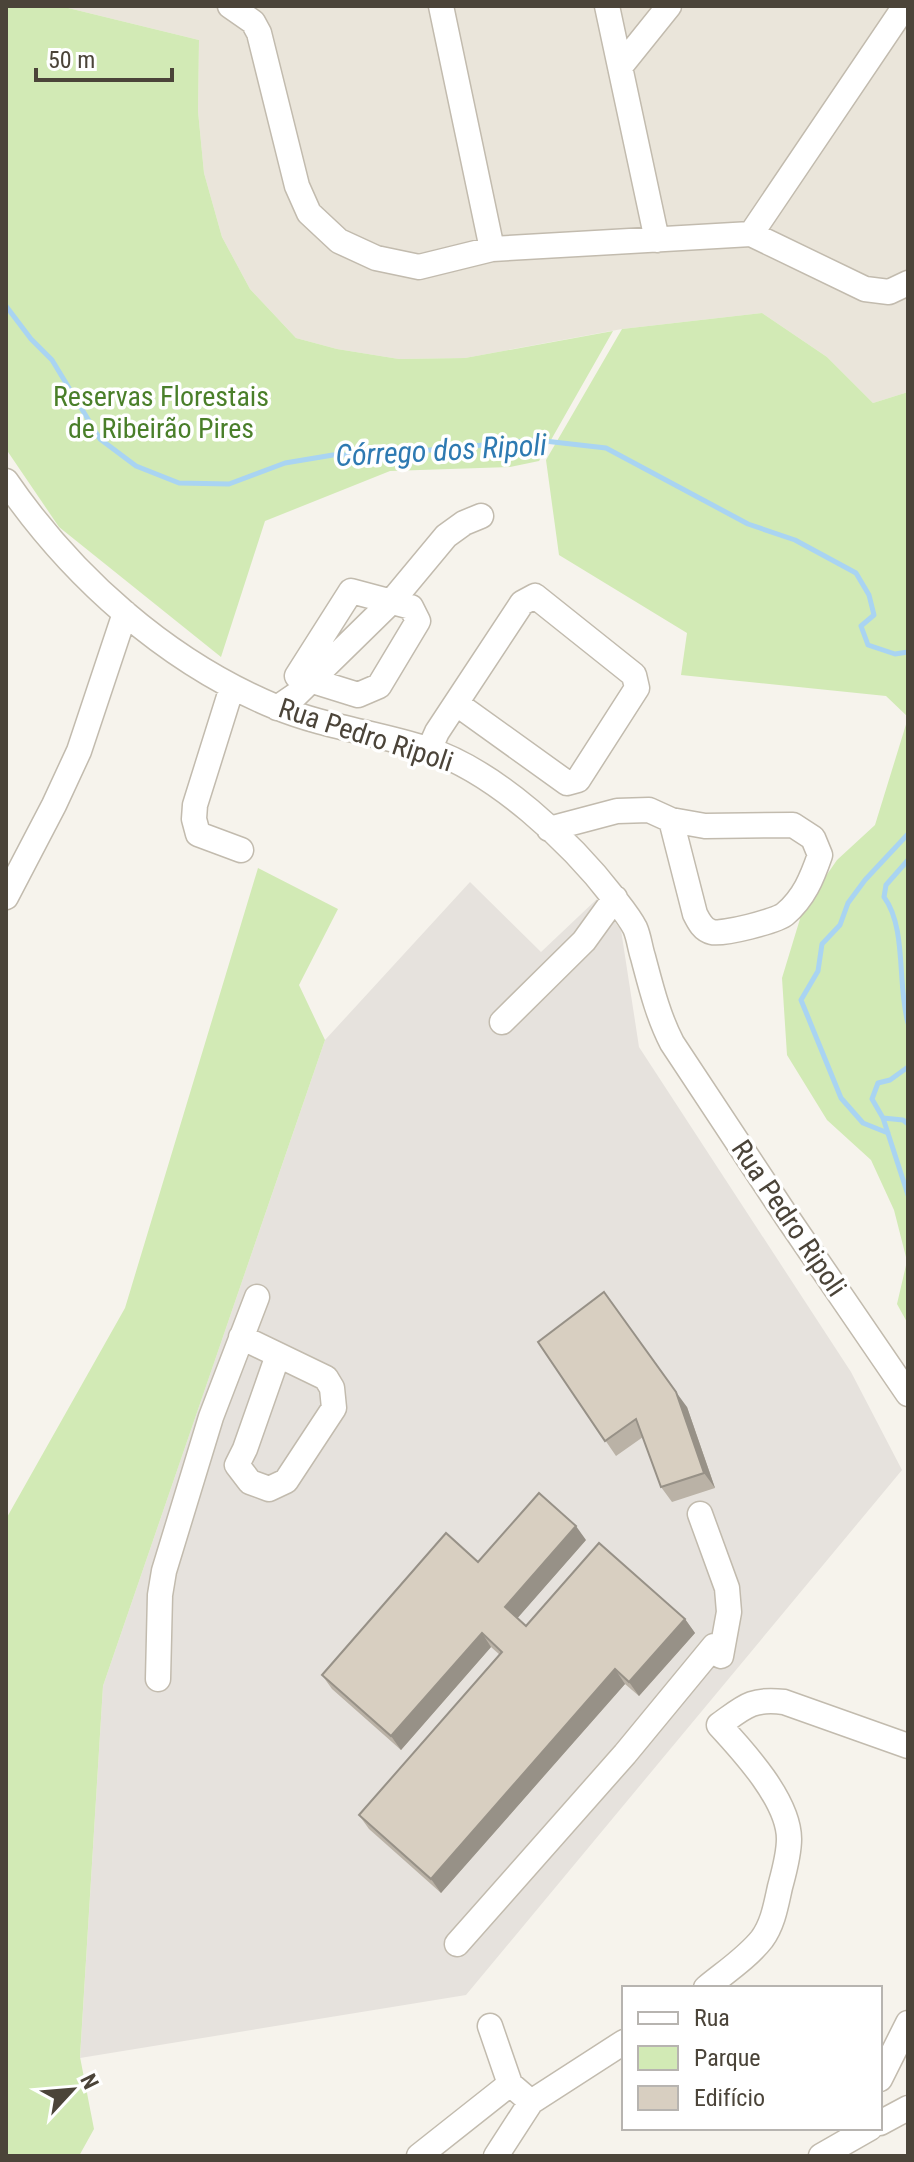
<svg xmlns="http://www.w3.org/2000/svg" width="914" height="2162" viewBox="0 0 914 2162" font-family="'Roboto Condensed',sans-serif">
	<rect width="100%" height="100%" fill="#f6f3ec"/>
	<!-- residential -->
	<path fill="#eae5da" d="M60,6H908V392L873,403L827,357L762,313L622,329L465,358L399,359L337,349L296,338L250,289L222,237L204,173L198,111L199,40Z"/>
	<!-- industrial -->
	<path fill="#e6e2dd" d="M470,882L541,952L597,899L621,930L639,1047L851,1372L902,1470L466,1995L80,2058L103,1686L325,1040Z"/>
	<!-- green -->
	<path fill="#d2eab5" d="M6,6H60L199,40L198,111L204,173L222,237L250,289L296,338L337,349L399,359L465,358L613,331L539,461L510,467L390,471L265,521L221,657L59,527L6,449Z
		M762,313L827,357L873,403L908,392V717L886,696L681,675L687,633L559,555L546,460L622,329Z
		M908,718V1324L897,1304L907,1261L894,1210L871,1160L827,1120L787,1055L782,978L803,909L837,860L875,825Z
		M258,868L338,909L299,985L325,1040L103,1686L80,2057L94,2129L79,2156H6V1519L125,1308Z"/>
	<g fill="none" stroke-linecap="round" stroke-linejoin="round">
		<!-- stream -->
		<path stroke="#a9d4f2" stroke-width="5" d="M6,306L31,339L52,360L100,439L136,466L179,483L229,484L285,463L333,455H377L536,440L606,448L748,524L795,540L856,573L869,595L874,615L861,626L868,645L895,654L908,652
			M908,860L886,885L884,897C907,928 897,985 908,1023
			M908,1067L890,1080L878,1083L872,1099L883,1118L908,1195
			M883,1118L903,1120L908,1124
			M888,1133L863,1123L841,1098L801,1000L818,971L822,944L840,925L848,903L865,880L908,834"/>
		<!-- minor casing -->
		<g stroke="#c2bbae" stroke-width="27">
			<path id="minor" d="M230,6L253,22L259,33L297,186L309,213L339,241L376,258L419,267L492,249L751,234L865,289L889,292L908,283
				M441,6L492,249
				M607,6L657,240
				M620,67L669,6
				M751,234L905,6
				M6,481C72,577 167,662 276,707C325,727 377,733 427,749C495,771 571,842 614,898C621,907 630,918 635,928C639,937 640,948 643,957C651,987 658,1016 672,1043L787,1217L908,1394
				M351,591L411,607L418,621L379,686L358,695L297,676Z
				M232,687L195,805L194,819L198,834L241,850
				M277,708L296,695L392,601L446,536L464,523L481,516
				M429,750L437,732L522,603L535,596L634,675L637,688L578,780L567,783L457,704
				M549,829L617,811L649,810L671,820L705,826L793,825L813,838L820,855C812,878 804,898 785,914C777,921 722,935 712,932C703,930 699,922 695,914L671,820
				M6,897L54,805L79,751L125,613
				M502,1022L584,941L615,898
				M241,1337L326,1378L332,1388L334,1408L286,1481L269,1489L250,1482L237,1465L245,1449L278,1355
				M700,1514L727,1588L729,1612L721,1656
				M158,1679L160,1595L164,1571L211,1417L257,1297
				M457,1944L625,1754L714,1646
				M706,1988C724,1973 747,1958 762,1939C773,1924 776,1905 780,1887C784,1872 789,1855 789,1839C789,1801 744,1752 719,1725C744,1707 751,1698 784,1702L908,1746
				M490,2026L510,2084L531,2102L496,2156
				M880,2079L908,2023
				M531,2102L624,2042
				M880,2123L908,2108
				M419,2156L510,2084
				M821,2156L870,2128"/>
		</g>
		<!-- minor -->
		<use href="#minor" stroke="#fff" stroke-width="24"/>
	</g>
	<!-- wall -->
	<path fill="#bab2a6" d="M538,1342L687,1407L715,1488L672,1502L661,1487L643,1437L616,1456Z
		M586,1540L517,1618L526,1626L685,1619L695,1633L639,1696L625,1684L441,1893L369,1829L359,1815L500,1655L491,1647L401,1750L332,1689L322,1675Z"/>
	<!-- shaded-wall -->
	<path fill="#979187" d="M676,1392L687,1407L715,1488L704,1473Z
		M576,1526L586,1540L515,1621L505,1607Z
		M685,1619L695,1633L639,1696L629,1682Z
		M482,1633L491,1647L401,1750L391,1736Z
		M615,1669L625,1684L441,1893L431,1879Z"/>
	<!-- building -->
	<path fill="#d8cfc1" stroke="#979187" stroke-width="2" d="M604,1292L676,1392L704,1473L661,1487L636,1419L605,1441L538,1342Z
		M539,1493L576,1526L505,1607L526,1626L599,1543L685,1619L629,1682L615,1669L431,1879L359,1815L502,1652L482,1633L391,1736L322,1675L446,1533L478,1562Z"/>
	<g text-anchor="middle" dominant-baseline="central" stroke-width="7" stroke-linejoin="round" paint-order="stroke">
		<!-- park labels -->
		<g font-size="28" fill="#4a7f2a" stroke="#fff">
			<text x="161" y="396">Reservas Florestais<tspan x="161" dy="32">de Ribeirão Pires</tspan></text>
		</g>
		<!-- street labels -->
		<g font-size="28" fill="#4b4439" stroke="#fff">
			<text transform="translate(366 735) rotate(18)">Rua Pedro Ripoli</text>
			<text transform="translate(789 1218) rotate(56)">Rua Pedro Ripoli</text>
		</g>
		<!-- water labels -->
		<g font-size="30" font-style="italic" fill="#2e7ab2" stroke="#fff">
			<text transform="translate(441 450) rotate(-3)">Córrego dos Ripoli</text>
		</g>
	</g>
	<!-- border -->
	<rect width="914" height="2162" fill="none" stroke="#4b4439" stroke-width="16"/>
	<!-- legend -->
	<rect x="622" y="1986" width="260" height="144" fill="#ffffff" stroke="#b7b4b0" stroke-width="2"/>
	<rect x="638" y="2012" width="40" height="12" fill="#ffffff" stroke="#b7b4b0" stroke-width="2"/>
	<text x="694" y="2026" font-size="24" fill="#4b4439">Rua</text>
	<rect x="638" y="2046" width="40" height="24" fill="#d2eab5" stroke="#b7b4b0" stroke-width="2"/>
	<text x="694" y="2066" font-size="24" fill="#4b4439">Parque</text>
	<rect x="638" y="2086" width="40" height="24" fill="#d8cfc1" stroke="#b7b4b0" stroke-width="2"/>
	<text x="694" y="2106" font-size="24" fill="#4b4439">Edifício</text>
	<!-- north arrow -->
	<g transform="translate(72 2090) rotate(64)" stroke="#ffffff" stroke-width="6" paint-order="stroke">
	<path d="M0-6L14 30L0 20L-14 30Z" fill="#4b4439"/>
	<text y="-12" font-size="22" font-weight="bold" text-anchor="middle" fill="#4b4439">N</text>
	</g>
	<!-- scale -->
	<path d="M36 68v12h136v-12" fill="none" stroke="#4b4439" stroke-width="4"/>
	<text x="48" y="68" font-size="24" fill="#4b4439" stroke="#ffffff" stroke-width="6" paint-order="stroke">50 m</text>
</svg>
